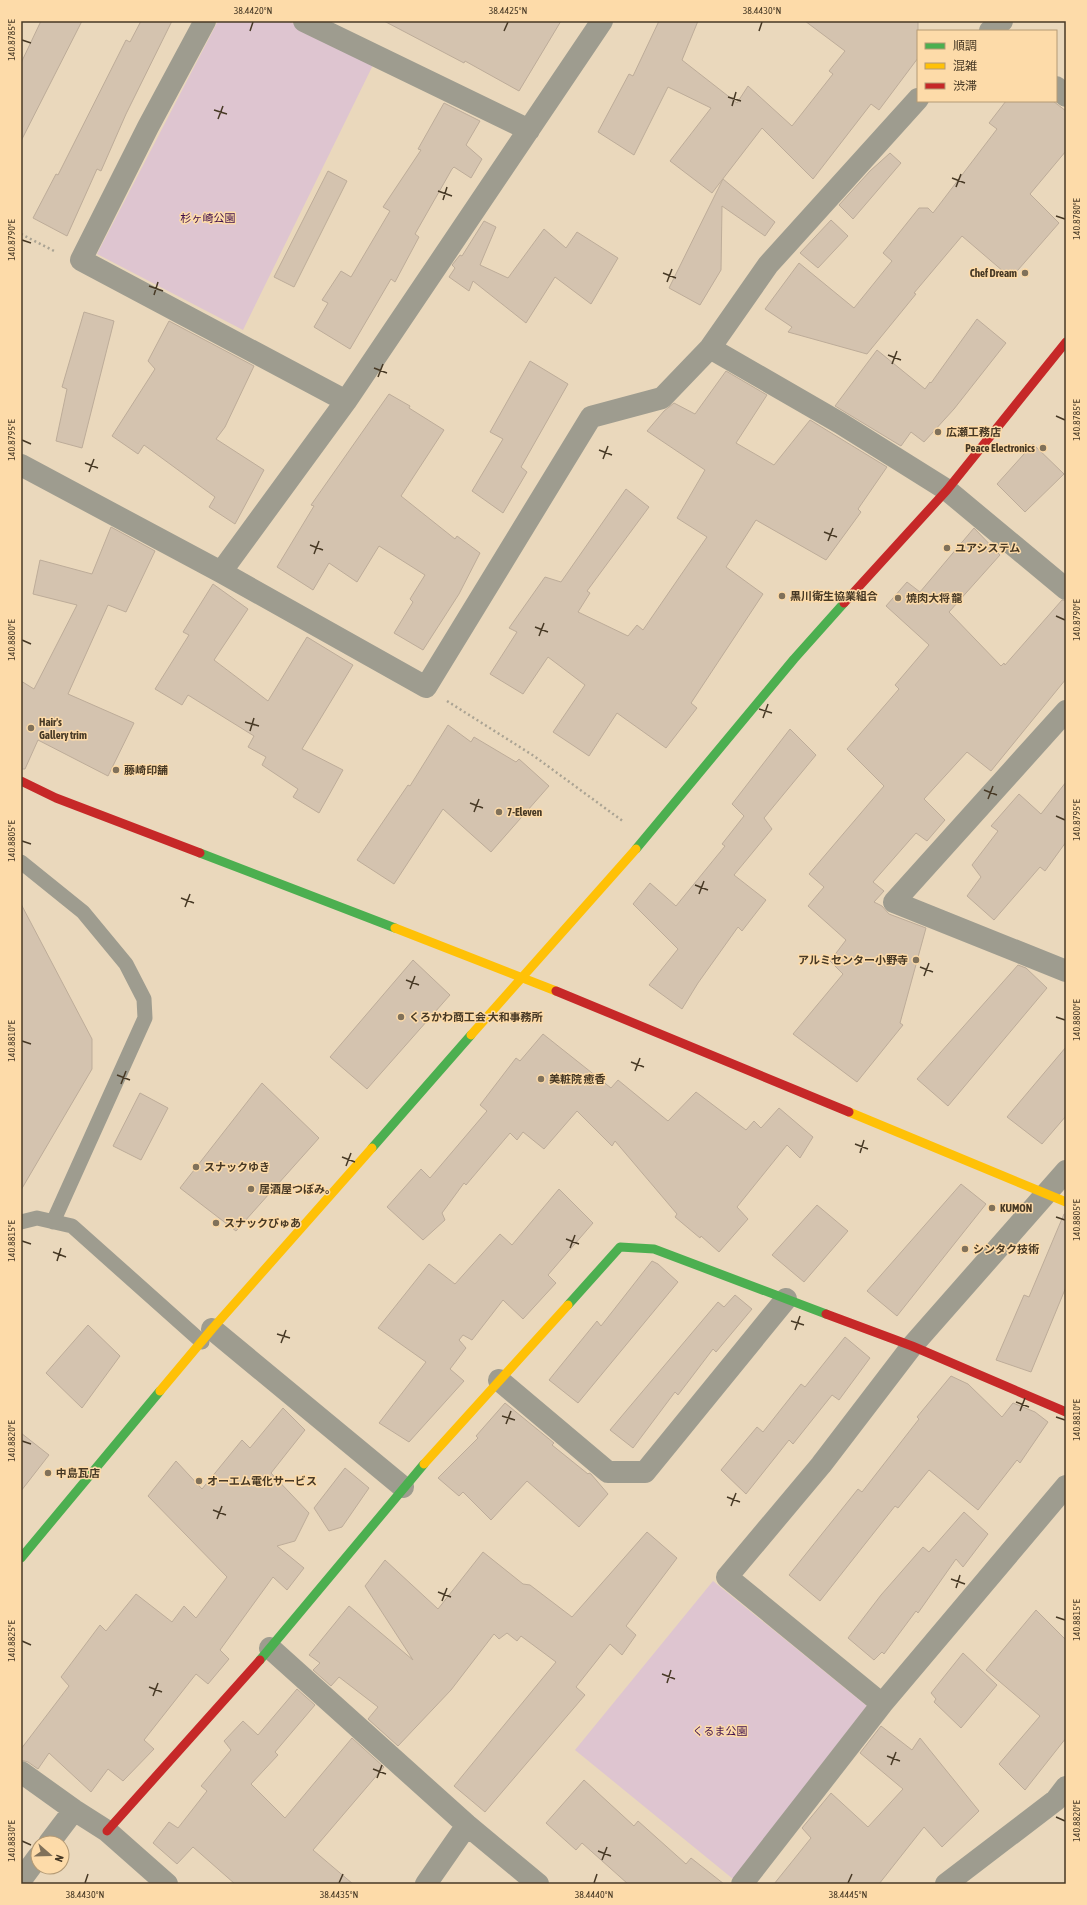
<svg xmlns="http://www.w3.org/2000/svg" width="1087" height="1905" viewBox="0 0 1087 1905" font-family="'Asap Condensed','Noto Sans JP',sans-serif">
	<rect width="100%" height="100%" fill="#ead8bc"/>
	<!-- green -->
	<path fill="#dec5d0" d="M218,21H288L374,63L243,330L97,254Z
		M713,1581L867,1706L733,1879L575,1750Z"/>
	<!-- building -->
	<path fill="#d4c3af" stroke="#bdac99" d="M41,21H82L21,141V63Z
		M141,21H172L126,114L101,171L97,169L67,236L33,218L56,174L58,175L126,40L130,42Z
		M384,21H561L519,91L465,61L464,63Z
		M659,21H698L682,60L737,103L748,86L792,126L833,74L829,71L845,51L805,21H918V58L879,110L871,104L813,179L762,128L712,193L670,161L711,108L668,87L634,155L598,132L629,74L633,76Z
		M1006,101H1053L1066,111V151L1030,194L1059,223L1011,278L962,236L914,293L916,294L867,354L788,332L792,327L765,309L799,263L854,308L892,261L883,253L919,208H928L933,213L997,129L989,123Z
		M444,103L480,121L466,145L482,159L471,178L454,167L452,169L415,234L419,237L395,282L391,279L350,349L314,327L328,303L322,300L341,271L351,277L390,211L383,207L421,150L418,149Z
		M890,153L901,163L853,219L839,205L870,171Z
		M328,171L347,181L294,287L274,277Z
		M723,179L775,222L765,236L722,206L721,270L700,305L669,288Z
		M831,220L848,236L818,268L800,253Z
		M484,221L496,227L480,265L508,278L544,229L566,248L577,232L618,258L591,304L555,277L526,323L473,281L469,291L449,277L455,268L452,265L460,255L462,256Z
		M84,312L114,321L82,448L56,441L67,389L62,387Z
		M977,319L1006,343L954,409L924,442L911,432L901,446L835,406L877,350L925,389L930,382L931,383Z
		M169,321L254,366L225,427L216,439L264,470L235,524L209,507L215,497L144,445L138,454L112,436L155,369L148,361Z
		M530,361L568,384L521,467L527,472L503,513L472,491L503,439L490,432Z
		M726,371L767,395L736,443L774,465L810,420L887,467L858,509L861,512L826,560L756,520L726,567L763,594L691,703L697,708L666,748L617,713L589,756L553,732L585,685L548,657L523,694L490,674L517,632L509,628L545,577L561,582L626,489L649,507L587,591L590,593L578,612L628,636L637,625L643,630L707,537L677,518L705,470L647,431L664,411L674,403L695,414Z
		M389,394L410,406L409,408L444,430L401,496L455,539L457,536L480,553L459,594L423,650L394,633L413,602L410,599L425,575L379,546L357,582L329,563L313,590L277,567L314,506L311,505Z
		M1033,444L1064,474L1025,512L997,484Z
		M111,527L155,551L126,612L108,605L68,694L134,723L108,776L38,740L25,769H21V681L34,689L77,605L33,594L40,560L92,574Z
		M974,528L1000,555L949,612L1001,666L1004,663L1005,665L1062,600L1066,601V679L991,771L967,752L924,799L945,820L927,841L916,833L873,882L884,891L874,902L882,906L889,914L926,928L900,1023L903,1025L857,1082L793,1034L843,974L830,961L846,940L808,906L824,887L809,874L884,786L847,749L899,689L895,685L929,645L886,606L907,582L920,592Z
		M213,584L248,609L214,660L268,701L307,637L353,665L302,749L343,770L319,813L293,797L298,789L262,765L266,757L248,747L254,736L188,695L182,705L155,689L189,635L183,632Z
		M448,725L471,742L474,737L516,762L519,759L549,786L491,852L443,809L394,884L357,860L408,785L410,786Z
		M790,729L816,755L764,818L772,829L734,875L766,900L742,931L738,927L698,983L682,1009L649,985L678,949L633,904L650,883L676,906L725,846L722,844L744,816L732,804Z
		M1066,782V842L1045,871L1040,867L994,920L967,896L981,877L972,865L998,831L991,826L1019,794L1041,814Z
		M21,904L92,1039V1069L21,1190Z
		M413,960L450,995L367,1089L330,1057Z
		M1018,965L1026,968L1047,988L948,1106L917,1079Z
		M543,1034L611,1088L618,1080L668,1121L696,1092L746,1130L754,1121L761,1128L779,1108L813,1137L800,1158L787,1145L737,1207L748,1219L719,1252L701,1236L700,1238L675,1217L677,1214L615,1141L612,1146L577,1111L544,1149L523,1132L517,1140L510,1133L466,1185L464,1183L442,1213L445,1220L423,1240L387,1207L421,1169L430,1178L487,1111L480,1105L516,1058L520,1061Z
		M1066,1047V1116L1042,1144L1007,1117Z
		M262,1083L319,1138L236,1231L180,1188Z
		M140,1093L168,1108L141,1160L113,1146Z
		M961,1184L986,1204L897,1316L867,1291Z
		M559,1189L593,1223L548,1275L556,1283L523,1319L503,1300L472,1340L463,1335L459,1340L466,1348L450,1369L464,1381L409,1442L379,1423L426,1362L378,1328L429,1264L455,1284L500,1234L512,1245Z
		M817,1205L848,1231L804,1282L772,1255Z
		M1064,1214H1066V1287L1031,1372L996,1360L1024,1295L1029,1297Z
		M652,1261L658,1264L678,1282L578,1403L549,1380L597,1321L601,1326Z
		M735,1295L752,1309L716,1352L713,1349L678,1395L675,1392L633,1448L610,1430L718,1302L724,1307Z
		M88,1325L120,1356L82,1408L46,1373Z
		M845,1337L870,1358L839,1400L832,1395L793,1444L789,1440L746,1494L721,1470L757,1427L763,1432L801,1384L805,1387Z
		M951,1376L968,1384L1002,1417L1013,1403L1035,1412L1048,1422L1020,1463L1017,1460L978,1510L929,1470L898,1508L895,1506L820,1601L789,1575L858,1489L862,1492L919,1419L917,1417Z
		M505,1403L554,1443L552,1445L588,1474L589,1473L591,1474L608,1494L579,1527L527,1481L491,1520L463,1492L459,1496L438,1478L478,1438L476,1436Z
		M283,1408L305,1430L271,1473L309,1513L295,1541L277,1546L304,1568L287,1590L273,1577L220,1650L229,1659L208,1684L196,1674L144,1740L154,1749L123,1781L108,1769L91,1792L49,1753L38,1769L28,1762L21,1760V1749L69,1686L61,1677L100,1625L106,1631L136,1594L172,1622L184,1606L196,1618L227,1577L148,1496L176,1461L202,1489L242,1440L250,1448Z
		M21,1433L49,1455L21,1491Z
		M345,1468L369,1488L342,1527L329,1531L314,1508Z
		M964,1512L988,1534L963,1567L956,1559L918,1613L916,1611L884,1654L882,1652L874,1660L848,1638L881,1595L923,1547L929,1552Z
		M647,1532L677,1558L626,1626L636,1635L622,1655L610,1644L576,1687L585,1695L485,1812L454,1786L556,1662L521,1636L517,1641L507,1633L499,1639L494,1634L451,1690L398,1746L368,1719L378,1707L339,1677L331,1686L313,1670L320,1663L309,1655L349,1606L413,1660L365,1586L385,1560L438,1609L483,1552L523,1584L530,1585L572,1617Z
		M1036,1610L1066,1640V1738L1025,1790L999,1764L1040,1716L986,1670Z
		M963,1653L997,1685L961,1728L934,1702L936,1699L931,1693Z
		M297,1689L315,1705L275,1752L278,1755L251,1784L285,1818L352,1738L384,1767L313,1850L353,1884H235L193,1847L177,1864L153,1843L169,1822L178,1828L207,1791L201,1786L231,1750L224,1741L243,1721L258,1735Z
		M881,1726L912,1750L920,1738L979,1811L942,1847L924,1827L879,1884H774L811,1838L802,1828L831,1793L868,1827L903,1789L860,1753Z
		M584,1780L634,1826L638,1821L686,1864L691,1858L724,1884H628L582,1843L576,1850L546,1823Z"/>
	<g fill="none" stroke-linecap="round" stroke-linejoin="round">
		<!-- path -->
		<path stroke="#aaa393" stroke-width="2.5" stroke-dasharray="2 3" stroke-linecap="butt" d="M21,234L56,252
			M447,701L534,756L624,822"/>
		<!-- lane -->
		<path stroke="#9e9c8f" stroke-width="15" d="M21,862L83,912L126,964L144,999L145,1018L53,1222
			M21,1222L37,1218L72,1226L202,1342"/>
		<!-- street -->
		<path stroke="#9e9c8f" stroke-width="22" d="M205,21L148,127L81,260L346,401
			M304,21L529,130
			M990,31L1002,21
			M1056,87L1066,96
			M710,348L840,423L947,490L1066,589
			M21,465L221,572L426,687L591,417L662,398L710,348L768,265L918,99
			M221,572L346,401L602,21
			M1066,711L894,902L1066,971
			M212,1329L403,1487
			M499,1380L608,1472H645L786,1299
			M270,1648L467,1825L538,1884
			M882,1704L1066,1486
			M21,1772L74,1810L107,1831L167,1884
			M49,1843L74,1810
			M21,1880L38,1857
			M426,1884L467,1825
			M742,1884L882,1704L727,1577L821,1465L912,1346L1066,1171
			M946,1884L1056,1800L1066,1787"/>
		<!-- fast -->
		<path stroke="#4caf50" stroke-width="9" d="M636,849L794,659L844,603
			M200,853L395,928
			M372,1148L471,1035
			M568,1305L620,1247L654,1249L826,1314
			M21,1558L160,1391
			M260,1660L424,1464"/>
		<!-- slow -->
		<path stroke="#ffc107" stroke-width="9" d="M395,928L556,991
			M471,1035L636,849
			M849,1112L1066,1202
			M160,1391L212,1329L372,1148
			M424,1464L568,1305"/>
		<!-- jam -->
		<path stroke="#c62828" stroke-width="9" d="M844,603L947,490L1066,342
			M21,781L56,798L200,853
			M556,991L849,1112
			M826,1314L912,1346L1066,1412
			M107,1831L260,1660"/>
	</g>
	<!-- ticks -->
	<path fill="none" stroke="#473925" stroke-width="1.5" d="M250,31L253,22M504,31L508,22M759,31L762,22M22,40L31,43M728,97L741,101M732,106L736,92M214,110L227,114M218,119L223,106M952,178L965,183M956,187L961,174M438,191L452,196M443,200L447,187M1056,216L1065,219M22,240L31,243M663,273L676,278M667,282L672,269M149,286L163,291M154,295L158,282M888,355L901,360M892,364L897,351M374,368L387,373M378,377L383,364M1056,416L1065,420M22,440L31,444M599,450L612,455M603,459L608,446M85,463L98,468M89,472L94,459M824,532L837,537M828,541L833,528M310,545L323,550M314,554L319,541M1056,616L1065,620M535,627L548,632M539,636L544,623M22,640L31,644M759,709L772,713M763,718L768,704M245,722L259,726M250,731L254,718M984,790L997,795M988,799L993,786M470,803L483,808M474,812L479,799M1056,816L1065,820M22,841L31,844M695,885L708,890M699,894L704,881M181,898L194,903M185,907L190,894M920,967L933,972M924,976L929,963M406,980L419,985M410,989L415,976M1056,1017L1065,1020M22,1041L31,1044M631,1062L644,1067M635,1071L640,1058M117,1075L130,1080M121,1084L126,1071M855,1144L868,1149M860,1153L864,1140M342,1157L355,1162M346,1166L351,1153M1056,1217L1065,1220M566,1239L579,1244M22,1241L31,1244M570,1248L575,1235M53,1252L66,1257M57,1261L61,1248M791,1321L804,1325M795,1330L800,1316M277,1334L290,1338M281,1343L286,1330M1016,1402L1029,1407M1020,1411L1025,1398M502,1416L515,1420M1056,1417L1065,1420M506,1424L511,1411M22,1441L31,1444M727,1497L740,1502M731,1506L736,1493M213,1510L226,1515M217,1519L222,1506M951,1579L965,1584M956,1588L960,1575M438,1592L451,1597M442,1601L447,1588M1056,1617L1065,1620M22,1641L31,1645M662,1674L675,1679M667,1683L671,1670M149,1687L162,1692M153,1696L158,1683M887,1756L900,1761M891,1765L896,1752M373,1769L386,1774M377,1778L382,1765M1056,1817L1065,1821M22,1841L31,1845M598,1851L611,1856M602,1860L607,1847M85,1883L88,1874M339,1883L343,1874M594,1883L597,1874M848,1883L852,1874"/>
	<!-- markers -->
	<g fill="#80715a" stroke="#fddba9" stroke-width="1.5">
		<circle cx="1025" cy="273" r="4"/>
		<circle cx="938" cy="432" r="4"/>
		<circle cx="1043" cy="448" r="4"/>
		<circle cx="947" cy="548" r="4"/>
		<circle cx="782" cy="596" r="4"/>
		<circle cx="898" cy="598" r="4"/>
		<circle cx="31" cy="728" r="4"/>
		<circle cx="116" cy="770" r="4"/>
		<circle cx="499" cy="812" r="4"/>
		<circle cx="916" cy="960" r="4"/>
		<circle cx="401" cy="1017" r="4"/>
		<circle cx="541" cy="1079" r="4"/>
		<circle cx="196" cy="1167" r="4"/>
		<circle cx="251" cy="1189" r="4"/>
		<circle cx="992" cy="1208" r="4"/>
		<circle cx="216" cy="1223" r="4"/>
		<circle cx="965" cy="1249" r="4"/>
		<circle cx="48" cy="1473" r="4"/>
		<circle cx="199" cy="1481" r="4"/>
	</g>
	<g text-anchor="middle" dominant-baseline="central" stroke-width="3" stroke-linejoin="round" paint-order="stroke">
		<!-- park labels -->
		<g font-size="11" fill="#3e0f4c" stroke="#fddba9">
			<text x="208" y="218">杉ヶ崎公園</text>
			<text x="720" y="1731">くるま公園</text>
		</g>
		<!-- poi labels -->
		<g font-size="11" font-weight="bold" fill="#473925" stroke="#fddba9" text-anchor="start">
			<text x="1017" y="273" text-anchor="end">Chef Dream</text>
			<text x="946" y="432">広瀬工務店</text>
			<text x="1035" y="448" text-anchor="end">Peace Electronics</text>
			<text x="955" y="548">ユアシステム</text>
			<text x="790" y="596">黒川衛生協業組合</text>
			<text x="906" y="598">焼肉大将 龍</text>
			<text x="39" y="722">Hair's<tspan x="39" dy="13">Gallery trim</tspan></text>
			<text x="124" y="770">藤崎印舗</text>
			<text x="507" y="812">7-Eleven</text>
			<text x="908" y="960" text-anchor="end">アルミセンター小野寺</text>
			<text x="409" y="1017">くろかわ商工会 大和事務所</text>
			<text x="549" y="1079">美粧院 癒香</text>
			<text x="204" y="1167">スナックゆき</text>
			<text x="259" y="1189">居酒屋つぼみ。</text>
			<text x="1000" y="1208">KUMON</text>
			<text x="224" y="1223">スナックぴゅあ</text>
			<text x="973" y="1249">シンタク技術</text>
			<text x="56" y="1473">中島瓦店</text>
			<text x="207" y="1481">オーエム電化サービス</text>
		</g>
	</g>
	<!-- border -->
	<rect width="1087" height="1905" fill="none" stroke="#fddba9" stroke-width="44"/>
	<!-- legend -->
	<rect x="917" y="30" width="140" height="72" fill="#fddba9" stroke="#b49a74"/>
	<rect x="925" y="43" width="20" height="6" fill="#4caf50" stroke="#b49a74"/>
	<text x="953" y="50" font-size="12" fill="#473925">順調</text>
	<rect x="925" y="63" width="20" height="6" fill="#ffc107" stroke="#b49a74"/>
	<text x="953" y="70" font-size="12" fill="#473925">混雑</text>
	<rect x="925" y="83" width="20" height="6" fill="#c62828" stroke="#b49a74"/>
	<text x="953" y="90" font-size="12" fill="#473925">渋滞</text>
	<!-- north arrow -->
	<g transform="translate(50 1855) rotate(110)"><circle r="19" fill="#fddba9" stroke="#b49a74"/>
	<path d="M0-3L7 15L0 10L-7 15Z" fill="#80715a"/>
	<text y="-6" font-size="11" font-weight="bold" text-anchor="middle" fill="#473925">N</text>
	</g>
	<rect x="22" y="22" width="1043" height="1861" fill="none" stroke="#473925" stroke-width="1.5"/>
	<g font-size="10" text-anchor="middle" fill="#473925">
		<text x="253" y="14">38.4420°N</text>
		<text x="508" y="14">38.4425°N</text>
		<text x="762" y="14">38.4430°N</text>
		<text transform="translate(11 40) rotate(-90)" y="4">140.8785°E</text>
		<text transform="translate(1076 219) rotate(-90)" y="4">140.8780°E</text>
		<text transform="translate(11 240) rotate(-90)" y="4">140.8790°E</text>
		<text transform="translate(1076 420) rotate(-90)" y="4">140.8785°E</text>
		<text transform="translate(11 440) rotate(-90)" y="4">140.8795°E</text>
		<text transform="translate(1076 620) rotate(-90)" y="4">140.8790°E</text>
		<text transform="translate(11 640) rotate(-90)" y="4">140.8800°E</text>
		<text transform="translate(1076 820) rotate(-90)" y="4">140.8795°E</text>
		<text transform="translate(11 841) rotate(-90)" y="4">140.8805°E</text>
		<text transform="translate(1076 1020) rotate(-90)" y="4">140.8800°E</text>
		<text transform="translate(11 1041) rotate(-90)" y="4">140.8810°E</text>
		<text transform="translate(1076 1220) rotate(-90)" y="4">140.8805°E</text>
		<text transform="translate(11 1241) rotate(-90)" y="4">140.8815°E</text>
		<text transform="translate(1076 1420) rotate(-90)" y="4">140.8810°E</text>
		<text transform="translate(11 1441) rotate(-90)" y="4">140.8820°E</text>
		<text transform="translate(1076 1620) rotate(-90)" y="4">140.8815°E</text>
		<text transform="translate(11 1641) rotate(-90)" y="4">140.8825°E</text>
		<text transform="translate(1076 1821) rotate(-90)" y="4">140.8820°E</text>
		<text transform="translate(11 1841) rotate(-90)" y="4">140.8830°E</text>
		<text x="85" y="1898">38.4430°N</text>
		<text x="339" y="1898">38.4435°N</text>
		<text x="594" y="1898">38.4440°N</text>
		<text x="848" y="1898">38.4445°N</text>
	</g>
</svg>
